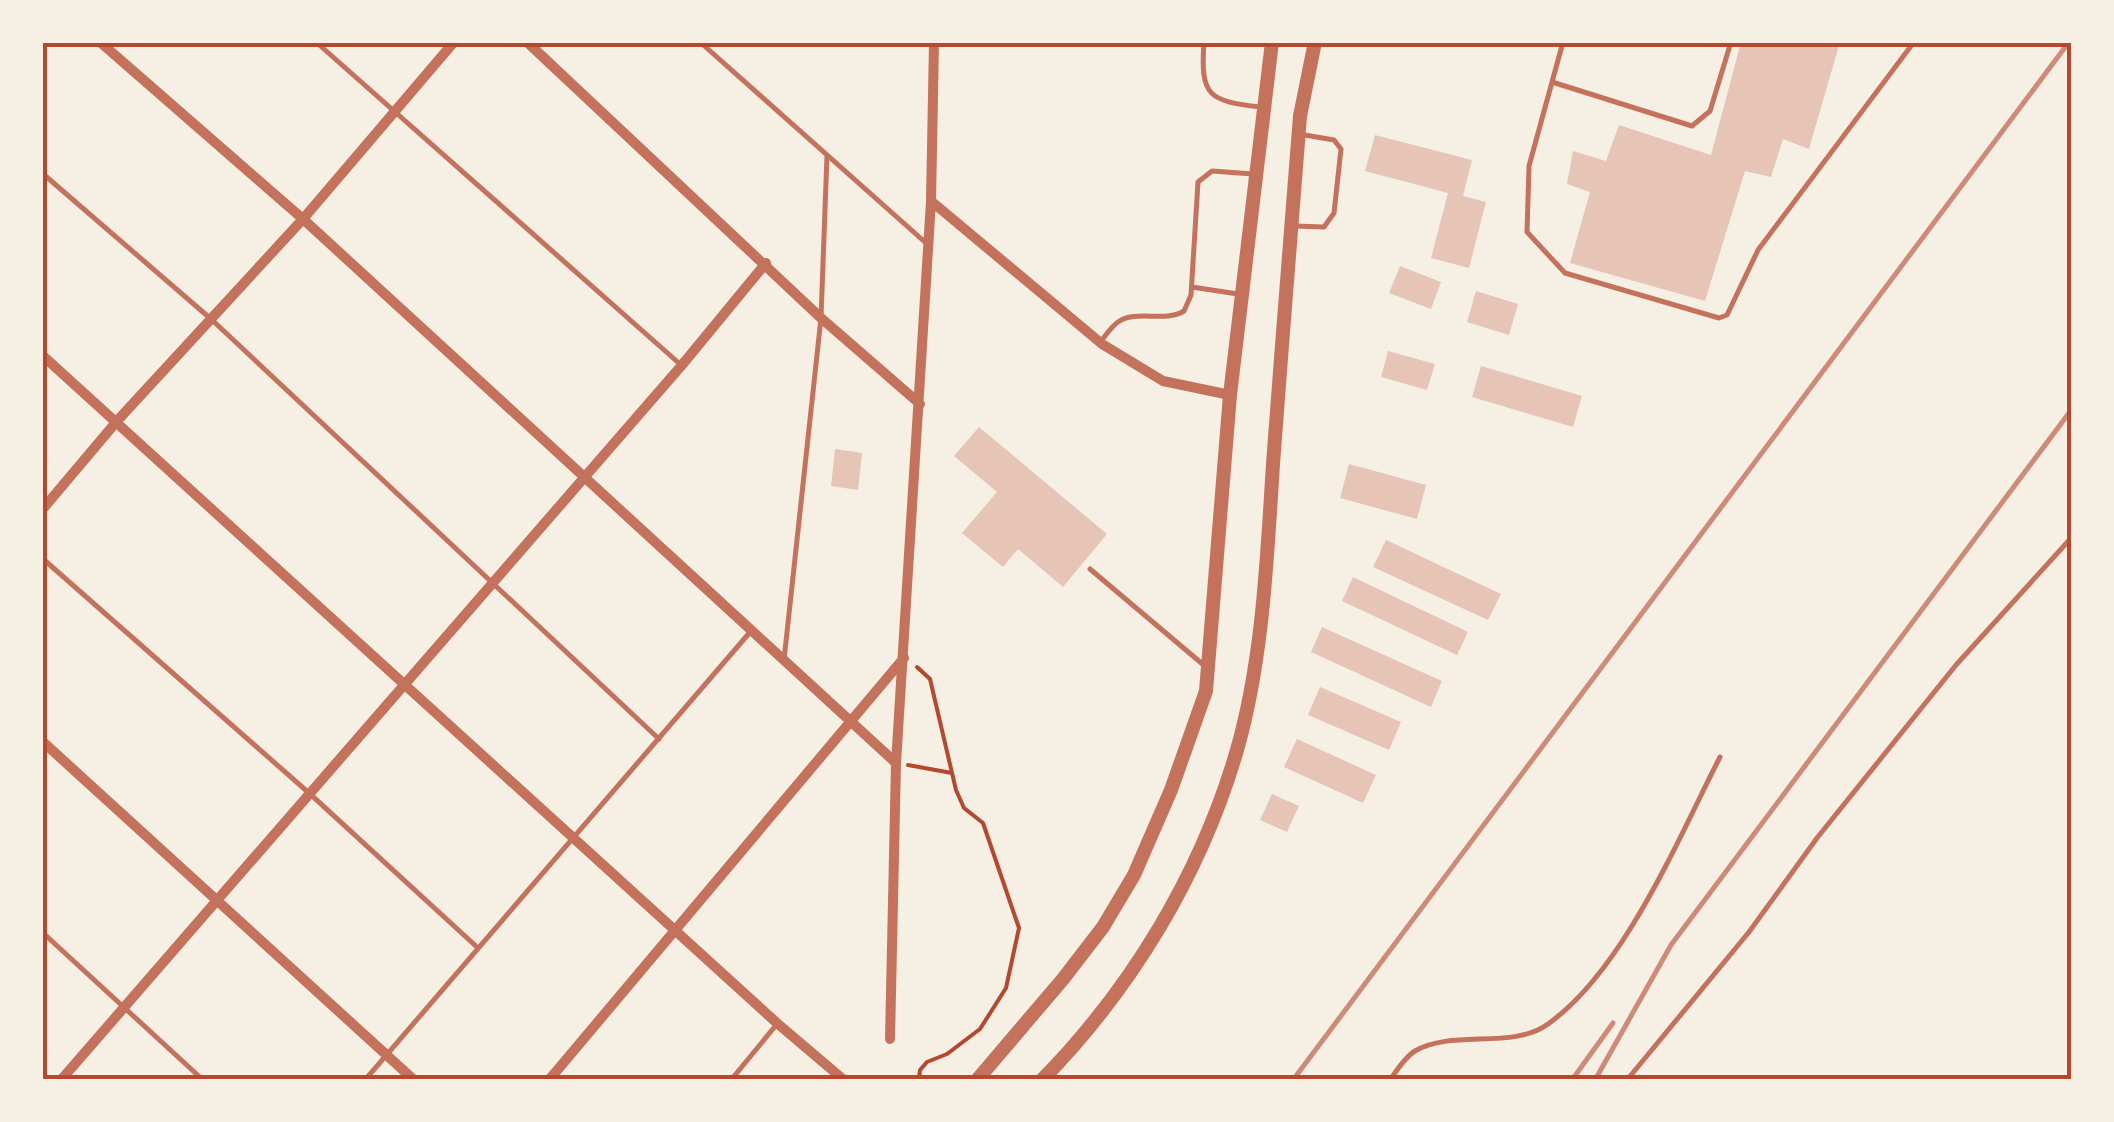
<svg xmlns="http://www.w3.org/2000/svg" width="2114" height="1122" viewBox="0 0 2114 1122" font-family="'Work Sans',sans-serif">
	<rect width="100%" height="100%" fill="#f6efe4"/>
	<!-- building -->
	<path fill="#e6c5b7" d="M1741,42H1840L1809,149L1783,139L1771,177L1745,171L1705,301L1570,263L1590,192L1567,184L1573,151L1606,161L1619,125L1711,155Z
		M1375,135L1472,160L1463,196L1486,202L1469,268L1431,258L1448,193L1365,171Z
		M1400,266L1441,282L1431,309L1389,293Z
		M1476,291L1518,304L1509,335L1467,322Z
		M1388,351L1435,364L1427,390L1381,377Z
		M1481,366L1582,396L1573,427L1472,397Z
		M979,427L1107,534L1063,587L1018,549L1003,567L962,533L997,492L954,456Z
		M835,449L862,453L858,490L831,486Z
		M1349,464L1426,485L1417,519L1340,498Z
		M1386,540L1501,594L1488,620L1373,567Z
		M1353,577L1468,632L1457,655L1342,601Z
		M1322,627L1442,681L1431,707L1311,652Z
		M1320,687L1401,722L1389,750L1308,715Z
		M1297,739L1376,775L1363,803L1284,767Z
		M1272,794L1299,806L1287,832L1260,820Z"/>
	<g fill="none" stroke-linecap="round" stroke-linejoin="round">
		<!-- path -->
		<path stroke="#b5482f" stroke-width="4" d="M917,667L930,679L956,790L964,808L983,823L1019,928L1006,988L980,1029L947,1054L927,1062L920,1070L919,1080
			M908,765L952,773"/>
		<!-- service -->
		<path stroke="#c5725c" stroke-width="5" d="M316,42L681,365
			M700,42L926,243
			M1204,42C1200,97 1209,101 1261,107
			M1563,42L1529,166L1527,232L1565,273L1719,318L1727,315L1758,250L1914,42
			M1552,82L1692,126L1710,111L1731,42
			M42,173L211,319L659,739
			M1294,226L1324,227L1334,213L1341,149L1334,140L1299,134
			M1192,287L1238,294
			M1101,341C1106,335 1111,327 1118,322C1136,309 1164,323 1184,311L1191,295L1198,182L1212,171L1253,174
			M42,558L309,793L478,948
			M1090,569L1206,667
			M784,660L821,318L827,155
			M42,932L203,1080
			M365,1080L751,631
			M731,1080L777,1024
			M1390,1080C1397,1070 1405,1057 1415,1051C1452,1029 1513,1050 1548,1024C1624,970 1678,839 1720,757
			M1627,1080L1749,932L1817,838L1956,665L2072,537"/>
		<!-- minor -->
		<path stroke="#c5725c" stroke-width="10" d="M100,42L303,219L896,763
			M527,42L821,318L920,404
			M931,201L1102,344L1163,381L1230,395
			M42,355L778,1024L844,1080
			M42,510L117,421L303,219L454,42
			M42,741L414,1080
			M890,1039L896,763L931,201L934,42
			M61,1080L682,365L766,263
			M549,1080L904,658"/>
		<!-- tertiary -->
		<path stroke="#c5725c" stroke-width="14" d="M977,1080L1063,979L1103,927L1134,875L1171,790L1206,691L1230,395L1272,42
			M1042,1080C1132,988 1201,874 1237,750C1263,659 1267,558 1273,464C1282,348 1290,232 1300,116L1315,42"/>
		<!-- rail -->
		<path stroke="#cf8b77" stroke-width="5" d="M1293,1080L2069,42
			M1572,1080L1613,1023
			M1595,1080L1671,945L2072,409"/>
	</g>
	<!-- border -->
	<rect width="2114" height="1122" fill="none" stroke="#f6efe4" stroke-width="90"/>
	<rect x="45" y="45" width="2024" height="1032" fill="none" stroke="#b5482f" stroke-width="4"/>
</svg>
